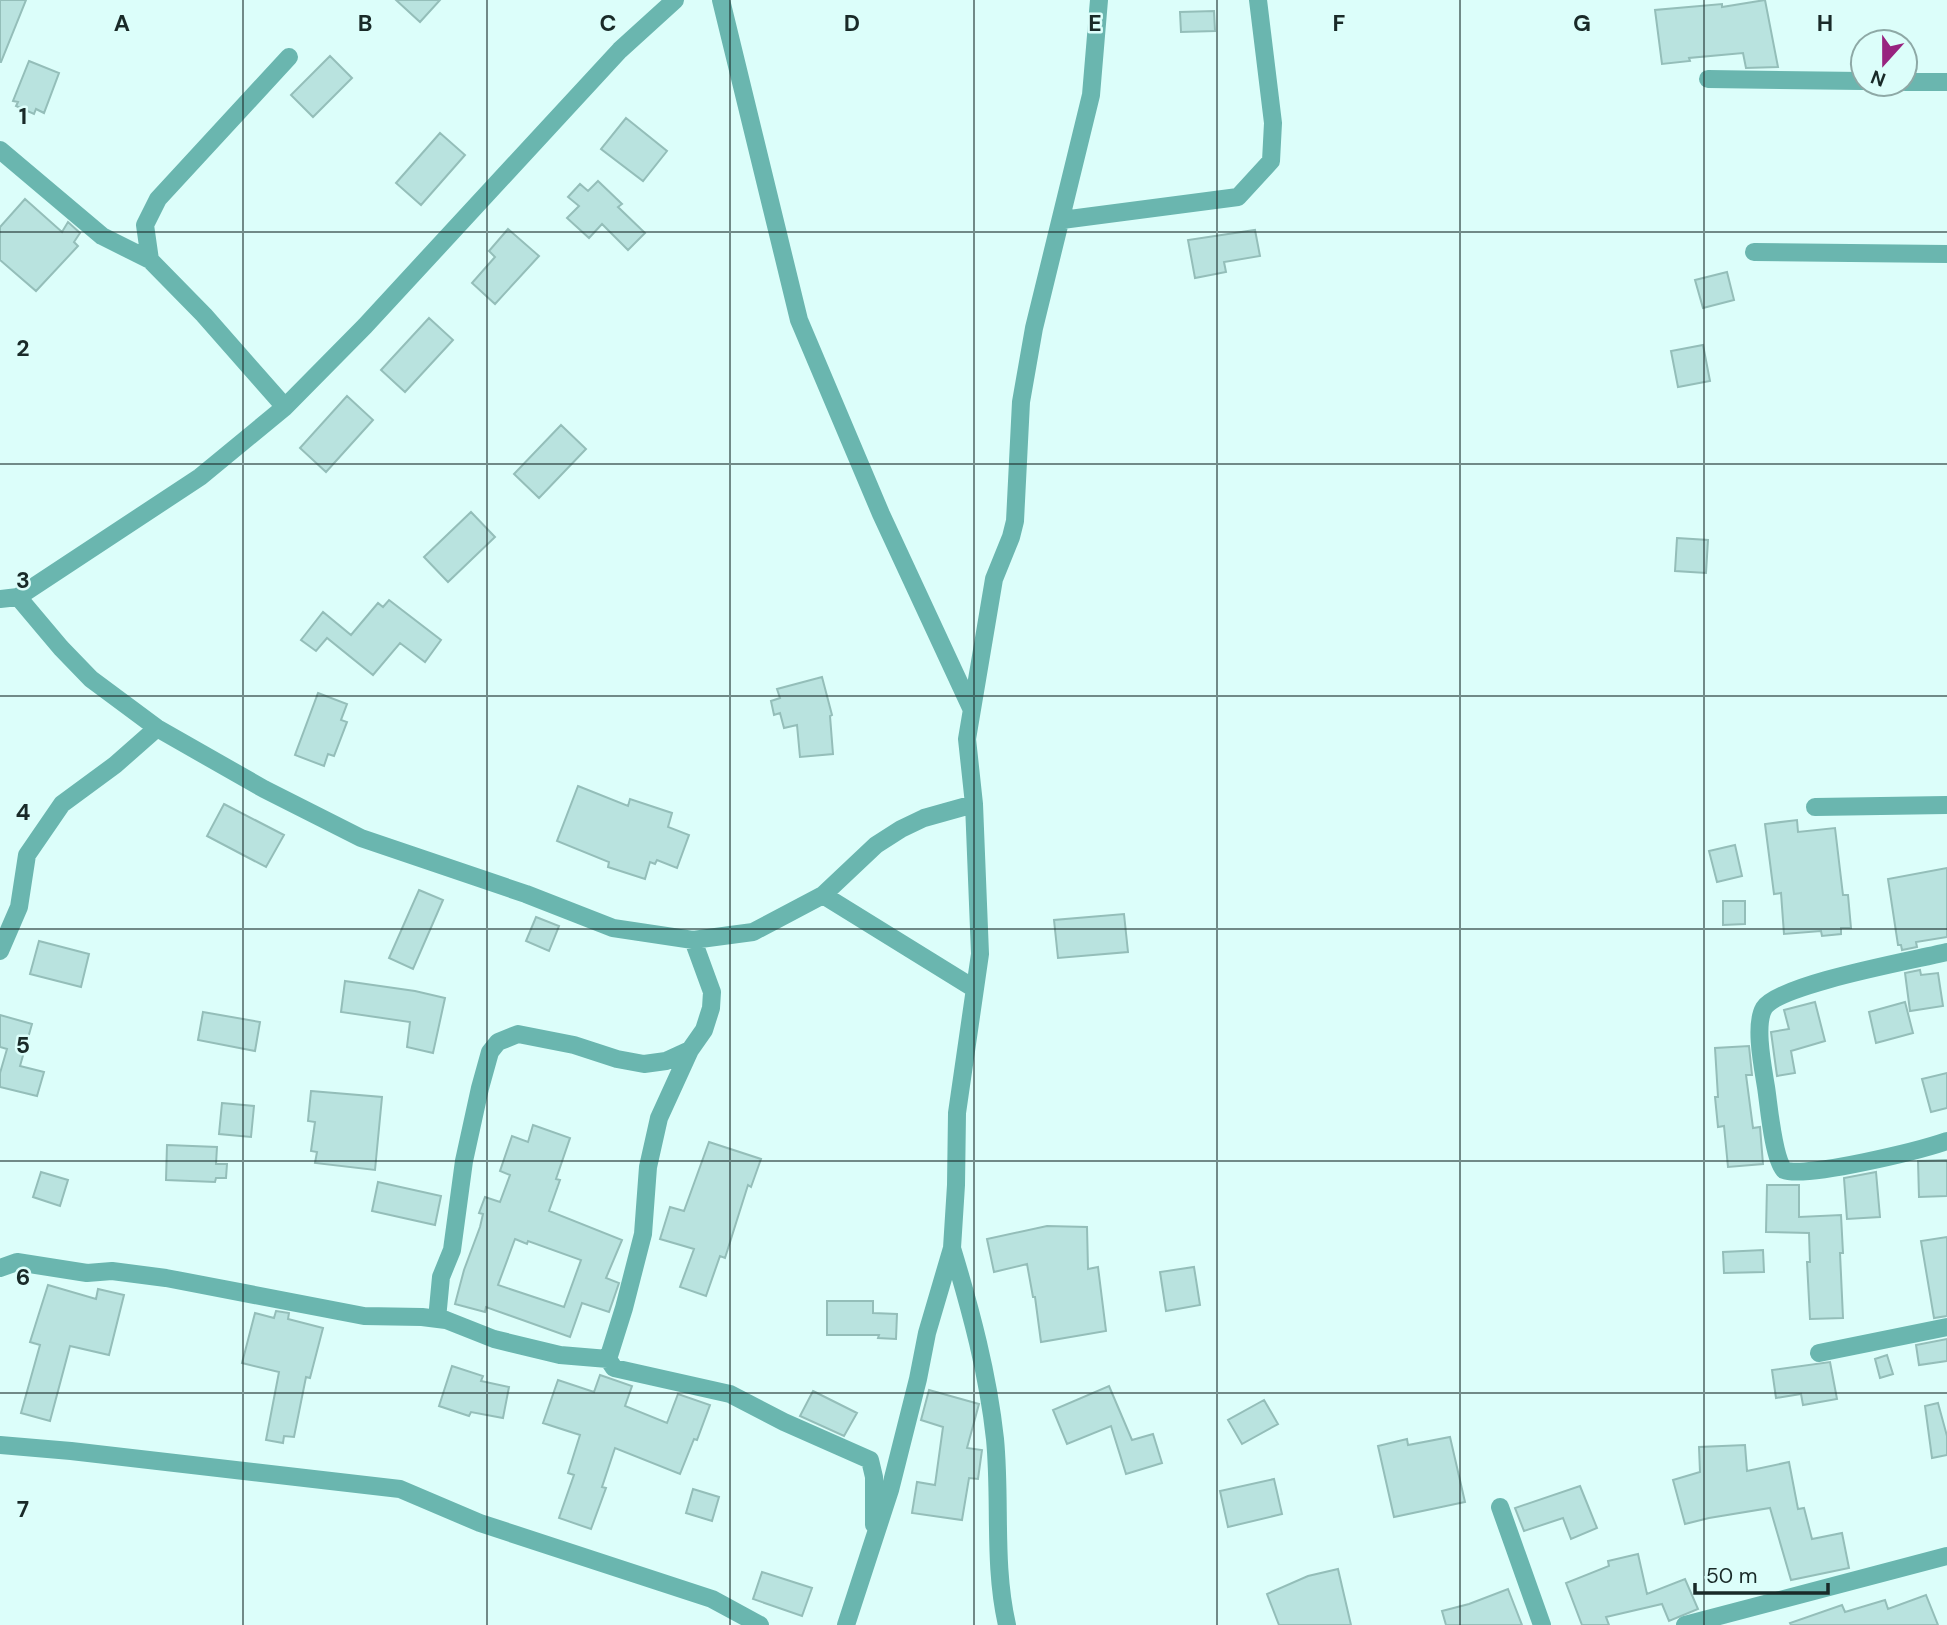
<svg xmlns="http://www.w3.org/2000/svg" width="1947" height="1625" viewBox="0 0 1947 1625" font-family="'DM Sans',sans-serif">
	<rect width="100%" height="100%" fill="#dcfefa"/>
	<!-- building -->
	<path fill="#b9e3df" stroke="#94beb9" stroke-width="2" fill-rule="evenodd" d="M0,0H26L1,62H0Z
		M396,0H440L420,22Z
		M1765,0L1778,67L1746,68L1743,53L1689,58L1690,61L1662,64L1655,10L1722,4V7Z
		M1214,11L1215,31L1181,32L1180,12Z
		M330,56L352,78L313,117L291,95Z
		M29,61L59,73L44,113L36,109L34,114L16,106L18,102L13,101Z
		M626,118L667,151L643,181L601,149Z
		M440,133L465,155L421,205L396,183Z
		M598,181L622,204L618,207L645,233L628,250L602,224L589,238L567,218L579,206L568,197L580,184L588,191Z
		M25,199L62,232L68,222L80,233L74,242L78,246L36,291L0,260V227Z
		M508,229L539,256L495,304L472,283L495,257L489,251Z
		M1255,230L1260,256L1224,262L1226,272L1195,278L1188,240Z
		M1727,272L1734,300L1703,308L1695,280Z
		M429,318L453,340L405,392L381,370Z
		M1703,345L1710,381L1678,387L1671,351Z
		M347,396L373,420L326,472L300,448Z
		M561,425L586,449L539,498L514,474Z
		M471,512L495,537L448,582L424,557Z
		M1677,538L1708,540L1706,573L1675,571Z
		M389,600L441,640L425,662L400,643L373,675L327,638L316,651L301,640L323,612L351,635L378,603L383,607Z
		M822,677L832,715L830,716L833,754L800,757L797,725L784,728L780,713L774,715L771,701L780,698L777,689Z
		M318,693L347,704L341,720L347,722L334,756L328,754L324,766L295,755Z
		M578,786L628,806L630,799L672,813L668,827L689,835L677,868L657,860L655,864L650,862L645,879L608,867L609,862L557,841Z
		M224,804L284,835L266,867L207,836Z
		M1797,820L1798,832L1835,828L1843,895H1848L1851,928H1841V934L1822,936L1821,931L1784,934L1781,893L1774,894L1765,824Z
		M1735,845L1742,876L1717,882L1709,851Z
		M1947,868V937L1916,942L1917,947L1902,950L1901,945H1898L1888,879Z
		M419,890L443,900L413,969L389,958Z
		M1723,901H1745V924L1723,925Z
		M1124,914L1128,952L1058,958L1054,920Z
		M536,917L559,926L549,951L526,941Z
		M39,941L89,954L81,987L30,974Z
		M1920,970L1921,975L1938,973L1943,1006L1910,1011L1905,973Z
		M345,981L415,991L445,998L433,1053L407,1047L410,1022L341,1012Z
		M1815,1002L1825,1041L1791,1051L1795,1073L1777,1076L1771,1032L1789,1029L1784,1010Z
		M1905,1002L1913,1033L1876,1043L1869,1012Z
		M203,1012L260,1022L255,1051L198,1040Z
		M0,1015L32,1024L20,1066L44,1072L37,1096L0,1087V1073L7,1049L0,1047Z
		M1749,1046L1752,1075H1746L1753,1128L1760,1127L1763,1164L1728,1167L1724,1126L1718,1127L1715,1097H1718L1715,1048Z
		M1947,1073V1108L1931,1112L1922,1079Z
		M311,1091L382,1097L375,1170L315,1163L317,1152L311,1151L315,1122L308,1121Z
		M222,1103L254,1106L251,1137L219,1134Z
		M533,1125L570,1138L556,1179L560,1180L549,1211L622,1240L606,1278L619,1283L609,1312L582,1303L570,1337L486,1307L485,1312L455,1304L464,1270L480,1227L483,1214L479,1213L485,1197L500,1202L510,1175L500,1171L512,1136L528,1142ZM515,1239L527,1244L528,1241L581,1260L564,1307L498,1285Z
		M709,1142L761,1159L751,1187L748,1185L725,1258L720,1256L706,1296L680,1287L694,1249L660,1239L670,1207L684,1211Z
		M167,1145L217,1147L216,1164H227L226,1178H216L215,1182L166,1180Z
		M1947,1160V1196L1919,1197L1918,1161Z
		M41,1172L68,1180L60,1206L33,1197Z
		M1876,1172L1880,1217L1847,1219L1844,1178Z
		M378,1182L441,1196L435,1225L372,1211Z
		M1767,1185H1799V1217L1841,1215L1843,1253H1840L1843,1318L1810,1319L1807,1262H1810L1809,1233L1766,1232Z
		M1047,1226L1087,1227L1088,1269L1098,1267L1106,1331L1041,1342L1035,1297H1033L1027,1264L994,1272L987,1239Z
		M1947,1237V1316L1934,1318L1921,1241Z
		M1763,1250L1764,1272L1724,1273L1723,1252Z
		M1194,1267L1200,1305L1166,1311L1160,1272Z
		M48,1285L96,1299L98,1289L124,1295L109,1355L70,1346L50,1421L21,1413L40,1345L30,1342Z
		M827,1301H873V1313L897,1314L896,1339L878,1338L879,1335H827Z
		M276,1311L289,1313L288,1319L323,1328L310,1378L306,1377L294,1437L284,1436L283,1443L266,1440L279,1372L242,1363L255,1313L274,1318Z
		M1947,1339V1361L1919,1365L1916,1345Z
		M1887,1355L1893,1374L1880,1378L1875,1359Z
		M1830,1362L1837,1399L1803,1405L1801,1394L1776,1398L1772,1370Z
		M452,1366L483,1376L481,1381L509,1387L503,1418L471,1412L469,1416L439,1406Z
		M600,1375L632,1386L625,1406L667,1423L678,1394L710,1405L697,1440L694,1439L680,1474L615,1448L602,1487L606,1488L591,1529L559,1518L574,1475L568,1473L580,1435L543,1423L558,1380L594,1392Z
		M1109,1386L1132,1440L1153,1434L1162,1463L1126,1474L1111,1426L1067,1444L1053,1410Z
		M929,1390L979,1404L967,1448L982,1450L978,1479L969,1478L962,1520L912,1513L917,1482L935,1485L943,1427L921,1420Z
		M813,1391L857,1413L844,1436L800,1416Z
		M1264,1400L1278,1424L1242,1444L1228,1420Z
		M1938,1403L1947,1436V1455L1932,1458L1925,1406Z
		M1450,1437L1465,1502L1394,1517L1378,1446L1407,1439L1408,1445Z
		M1745,1445L1747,1471L1789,1462L1798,1509L1804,1508L1812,1539L1842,1533L1849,1568L1791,1580L1770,1508L1709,1518L1685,1524L1673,1480L1700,1472L1699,1447Z
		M1274,1479L1282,1514L1228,1527L1220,1491Z
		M1580,1486L1597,1528L1571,1539L1563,1518L1524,1531L1515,1508Z
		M693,1489L719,1497L712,1521L686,1513Z
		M1638,1554L1647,1594L1685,1579L1698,1609L1669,1621L1662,1604L1606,1617L1609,1625H1582L1566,1583L1609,1566L1608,1561Z
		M1338,1569L1351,1625H1279L1267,1594L1308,1576Z
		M762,1572L812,1588L802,1616L753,1599Z
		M1508,1589L1522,1625H1446L1442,1611L1469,1604Z
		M1926,1595L1938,1625H1791L1790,1623L1842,1605L1845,1612L1885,1600L1888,1609Z"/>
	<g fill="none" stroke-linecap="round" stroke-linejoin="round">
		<!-- street -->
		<path stroke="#6ab6af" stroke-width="18" d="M721,0L799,320L881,514L971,708
			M1708,79L1863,81
			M1905,82H1947
			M0,150L102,236L150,260
			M1062,220L1238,197L1271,161L1273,123L1258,0
			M1754,252L1947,254
			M285,407L204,315L150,260L145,225L158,199L289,57
			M18,597L61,648L91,679L157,728L264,789L361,838L526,894L613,928L693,940L753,932L823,895L876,845L901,829L924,818L974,804
			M0,599L18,597L200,477L285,407L365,326L620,50L675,0
			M1815,807L1947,805
			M823,895L975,989
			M693,940L712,992L711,1008L704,1030L690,1050L659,1118L648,1167L643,1234L624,1308L608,1359L614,1368L730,1394L784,1422L870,1460L874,1477V1525
			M0,951L19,907L27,855L62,804L115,765L157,728
			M1947,952C1915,960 1779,984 1764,1008C1754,1025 1763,1068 1766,1087C1769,1106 1773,1157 1784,1170C1805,1179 1921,1150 1947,1141
			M952,1248C971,1311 988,1374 995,1439C1001,1501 993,1564 1007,1625
			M0,1268L17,1262L87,1273L112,1271L166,1278L364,1316L422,1317L446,1320L494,1339L560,1355L608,1359
			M437,1319L441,1277L452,1250L464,1161L480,1088L490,1052L498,1042L518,1034L574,1045L617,1059L644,1064L666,1061L690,1050
			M1819,1353L1947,1327
			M0,1445L71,1451L400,1489L480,1523L712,1599L760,1625
			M1500,1507L1542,1625
			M846,1625L890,1490L918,1379L927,1333L952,1248L956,1185L957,1113L980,954L974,804L967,739L994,579L1011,537L1015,521L1021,402L1034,328L1091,95L1099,0
			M1685,1625L1947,1556"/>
	</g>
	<!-- grid -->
	<path fill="none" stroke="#192a28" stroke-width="2" stroke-opacity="0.55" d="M243,0V1625M487,0V1625M730,0V1625M974,0V1625M1217,0V1625M1460,0V1625M1704,0V1625M0,232H1947M0,464H1947M0,696H1947M0,929H1947M0,1161H1947M0,1393H1947"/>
	<g font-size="23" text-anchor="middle" font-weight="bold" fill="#192a28" stroke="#dcfefa" stroke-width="5" stroke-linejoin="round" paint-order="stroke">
		<text x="122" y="31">A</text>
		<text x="365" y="31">B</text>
		<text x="608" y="31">C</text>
		<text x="852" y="31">D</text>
		<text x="1095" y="31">E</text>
		<text x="1339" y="31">F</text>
		<text x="1582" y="31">G</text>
		<text x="1825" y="31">H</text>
		<text x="23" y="124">1</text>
		<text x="23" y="356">2</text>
		<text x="23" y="588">3</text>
		<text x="23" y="820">4</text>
		<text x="23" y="1053">5</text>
		<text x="23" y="1285">6</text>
		<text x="23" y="1517">7</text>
	</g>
	<!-- north arrow -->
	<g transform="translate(1884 63) rotate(201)"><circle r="33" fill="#dcfefa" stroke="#8ea9a6" stroke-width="2"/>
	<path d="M0-5L12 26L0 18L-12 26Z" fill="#98237f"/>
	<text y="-10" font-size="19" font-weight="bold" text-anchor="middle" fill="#192a28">N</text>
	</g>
	<!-- scale -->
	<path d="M1695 1583v10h133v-10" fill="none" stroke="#192a28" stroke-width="3.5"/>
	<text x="1706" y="1583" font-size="21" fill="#192a28" stroke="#dcfefa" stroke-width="5" paint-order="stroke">50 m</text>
</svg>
